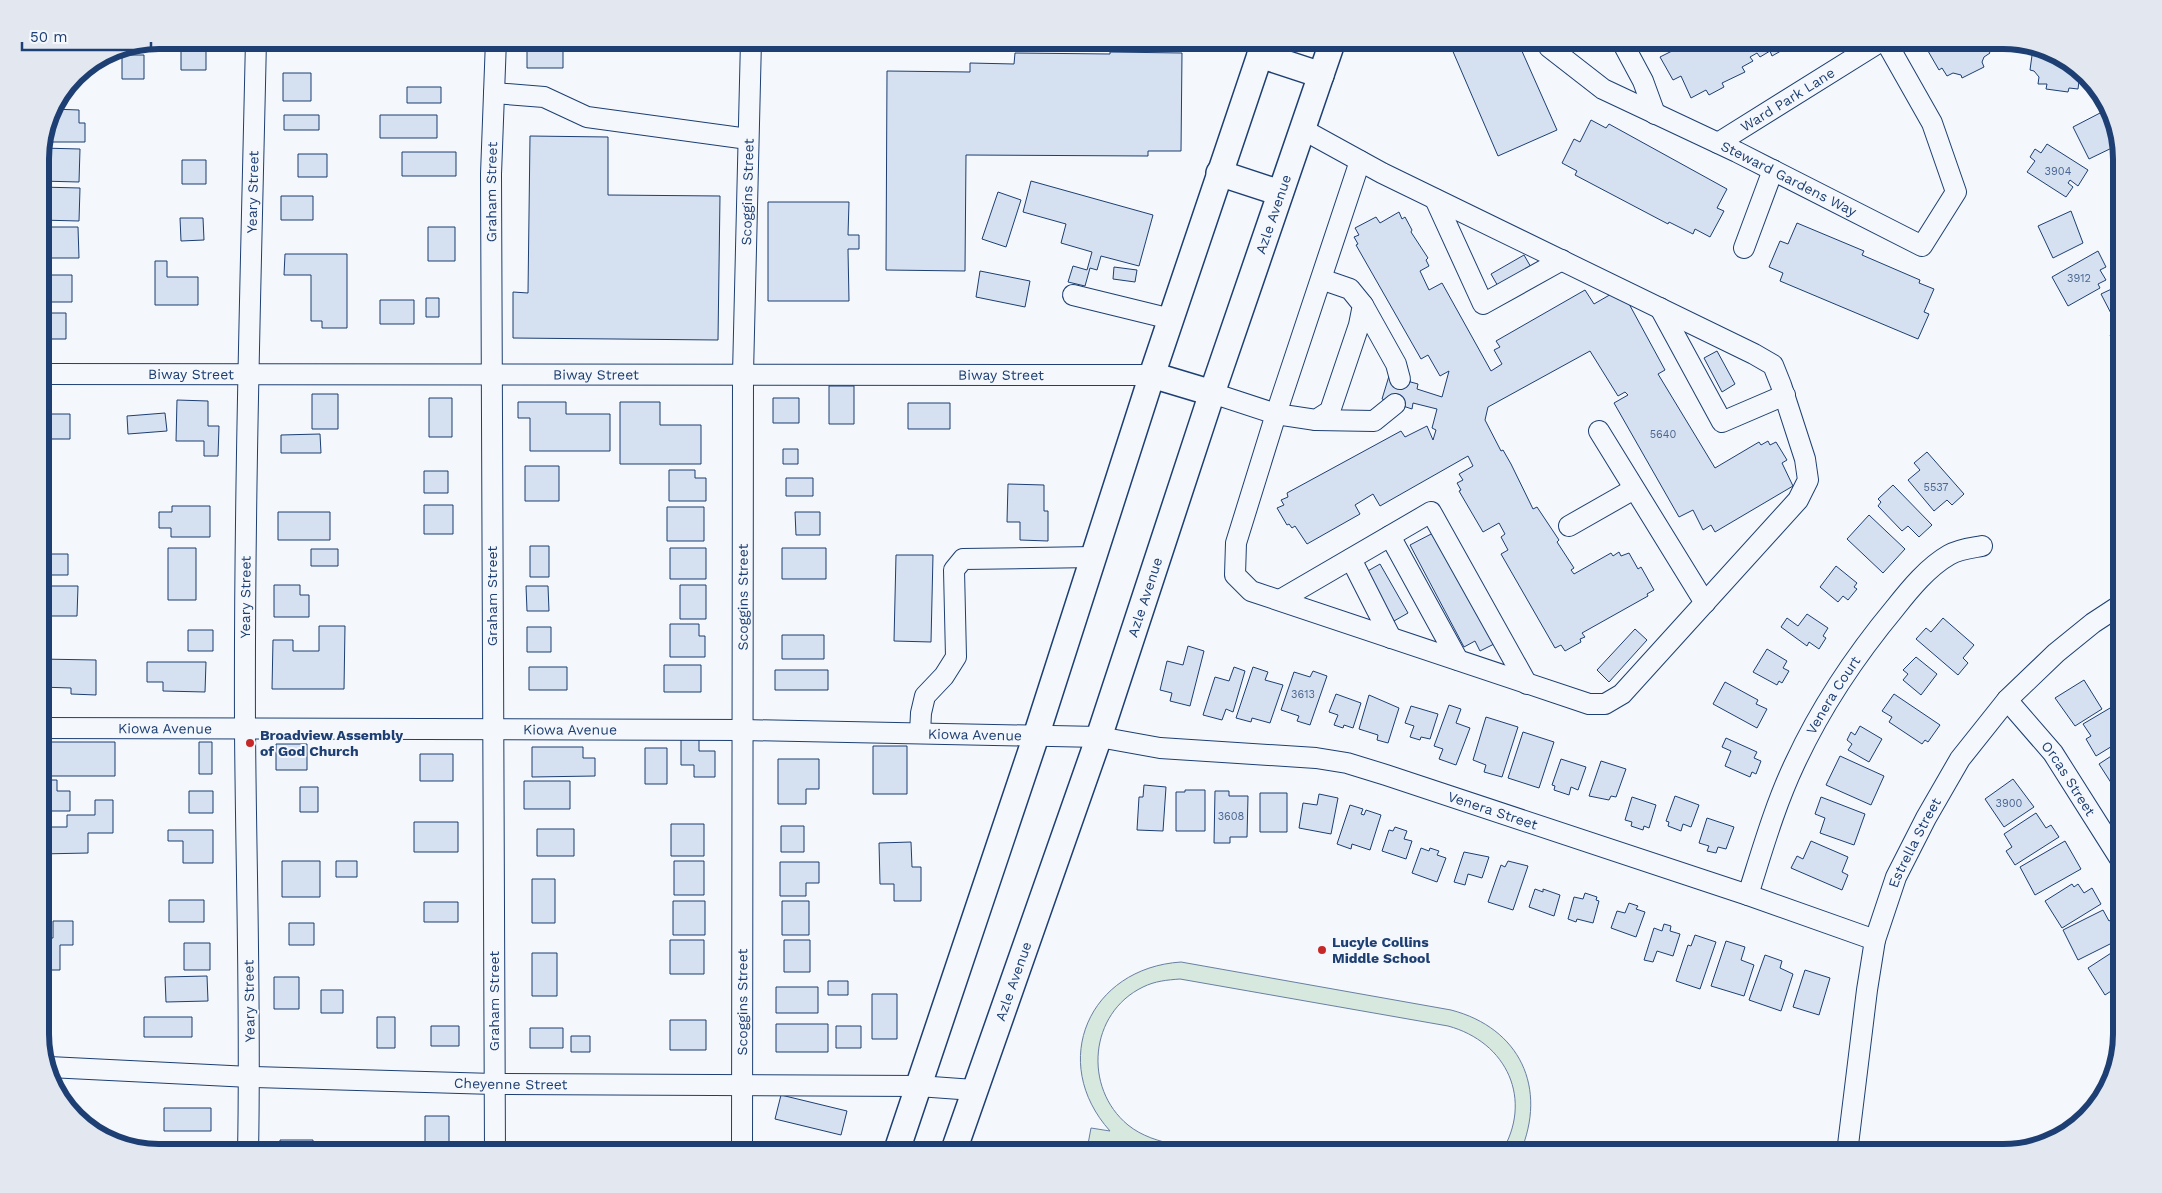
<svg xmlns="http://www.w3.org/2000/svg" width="2162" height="1193" viewBox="0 0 2162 1193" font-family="'Work Sans',sans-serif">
	<rect width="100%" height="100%" fill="#f4f7fb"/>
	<!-- green -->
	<path fill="#d7e8df" stroke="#687fa3" d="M1181,962L1451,1010C1520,1028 1548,1088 1520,1153H1501C1534,1100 1507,1042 1448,1026L1180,979C1167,980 1155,981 1143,987C1089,1013 1083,1088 1128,1125C1155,1147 1198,1147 1231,1153H1137L1088,1144L1091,1128L1110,1131C1048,1062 1089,968 1181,962Z"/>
	<!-- building -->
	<path fill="#d5e0f0" stroke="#1d3f73" d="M527,40H563V68H527Z
		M1448,40H1517L1557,130L1498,156Z
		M1678,40H1809L1797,47L1795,43L1772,56L1770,51L1760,57L1757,53L1750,57L1753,61L1742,67L1745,72L1722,83L1724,87L1709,95L1706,90L1691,98L1681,76L1673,80L1660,57L1676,49L1673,43Z
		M1988,40L1984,43L1990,53L1984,57L1982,62L1984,67L1962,78L1961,75L1953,73L1947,76L1942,68L1939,70L1928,51L1932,49L1929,40Z
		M181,41H206V70H181Z
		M2033,48L2063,56L2086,77L2079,81L2078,89L2069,88L2068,92L2046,89L2047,84H2038L2039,77L2034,71L2030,70Z
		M1110,52L1182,53L1181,151H1148V156L966,155L965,271L886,270L887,71L970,72V63L1014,64L1015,53L1110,54Z
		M122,55H144V79H122Z
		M283,73H311V101H283Z
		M407,87H441V103H407Z
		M52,109L79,110V123H85V142H42Z
		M2102,112L2118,145L2089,159L2073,127Z
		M284,115H319V130H284Z
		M380,115H437V138H380Z
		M1591,120L1606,128L1609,124L1727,189L1717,208L1724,211L1710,237L1695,229L1693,234L1669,222L1668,224L1575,175L1577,171L1562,163L1574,139L1580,142Z
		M530,136L608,137V195L720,196L718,340L513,338V292L528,293Z
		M2047,144L2088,170L2078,186L2070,180L2068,183L2073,187L2066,197L2027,172L2035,161L2030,157L2035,149L2041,153Z
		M41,148L80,149L79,182L40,181Z
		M402,152H456V176H402Z
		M298,154H327V177H298Z
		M182,160H206V184H182Z
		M1031,181L1153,215L1139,266L1101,256L1097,270L1090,268L1085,286L1068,282L1073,266L1087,270L1092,252L1061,243L1066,224L1023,212Z
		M40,187L80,188L79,221L40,220Z
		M998,192L1021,200L1006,247L982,239Z
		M281,196H313V220H281Z
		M768,202H849L848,235H859V249H848L849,301H768Z
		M2071,211L2083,243L2053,258L2038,226Z
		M1399,212L1402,219L1405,217L1412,230L1411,232L1428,258L1426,260L1429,266L1420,271L1429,290L1442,283L1491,371L1502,364L1494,350L1500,347L1496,341L1585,290L1594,304L1613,293L1617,299L1621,297L1628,302L1665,370L1658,374L1715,468L1759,442L1761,445L1768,441L1770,445L1776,442L1787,460L1782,463L1793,486L1715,532L1711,525L1703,530L1693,510L1679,517L1614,403L1628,395L1625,392L1618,396L1590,351L1488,407L1485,420L1501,451L1503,450L1511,464L1533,509L1537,507L1559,540L1557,542L1574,568L1571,570L1574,574L1611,553L1613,556L1619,552L1621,556L1629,553L1638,569L1641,567L1654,590L1647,594L1648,596L1582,633L1585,637L1580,639L1581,642L1565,651L1561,645L1555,648L1501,554L1508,550L1501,537L1505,534L1499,523L1483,532L1459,491L1461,490L1457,483L1463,480L1459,474L1473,466L1468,456L1380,506L1373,494L1355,505L1360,514L1307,544L1295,526L1292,528L1289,524L1287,525L1277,508L1284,505L1281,500L1288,497L1287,493L1401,431L1405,437L1427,426L1433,440L1436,430L1432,428L1437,409L1413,403L1412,409L1382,399L1389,376L1418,384L1417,389L1442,397L1449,371L1440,376L1428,355L1421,359L1356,245L1358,244L1354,237L1359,235L1355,228L1376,217L1380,223Z
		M180,218H203L204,240L181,241Z
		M1797,223L1864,251L1862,255L1920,280L1919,283L1934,289L1924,312L1929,314L1918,339L1780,281L1783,273L1769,267L1780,241L1788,244Z
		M40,227H78L79,258H40Z
		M428,227H455V261H428Z
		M2098,251L2106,267L2100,270L2106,280L2098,284L2100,288L2068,306L2052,277Z
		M285,254H347V328H322V321H311V275H284Z
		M1524,255L1532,269L1499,288L1491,274Z
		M155,261H167V277H198V305H155Z
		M1114,267L1137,270L1135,282L1113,279Z
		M980,271L1030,281L1025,307L976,297Z
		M40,275H72V302H40Z
		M2122,284V320L2116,323L2101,294Z
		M426,298H439V317H426Z
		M380,300H414V324H380Z
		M40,313H66V339H40Z
		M2122,329V356L2110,335Z
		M1717,351L1735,384L1722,392L1704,358Z
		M829,386H854V424H829Z
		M312,394H338V429H312Z
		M429,398H452V437H429Z
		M773,398H799V423H773Z
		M177,400L208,401V426H219L218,456H204V441H176Z
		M518,402H566V414H610V451H530V418H518Z
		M620,402H660V425H701V464H620Z
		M908,403H950V429H908Z
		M165,413L167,431L128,434L127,416Z
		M40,414H70V439H40Z
		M320,434L321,453H281V435Z
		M783,449H798V464H783Z
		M1927,452L1964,494L1952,505L1947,500L1934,511L1908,480L1920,470L1914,463Z
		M525,466H559V501H525Z
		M669,470H695V478H706V501H669Z
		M424,471H448V493H424Z
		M786,478H813V496H786Z
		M1008,484L1044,485V511H1048V541L1020,540V522H1007Z
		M1893,485L1932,525L1919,537L1908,526L1902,531L1878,506L1881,502L1878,499Z
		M424,505H453V534H424Z
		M172,506H210V537H171V528H159V512H172Z
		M667,507H704V541H667Z
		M278,512H330V540H278Z
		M795,512H820V535H796Z
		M1869,515L1905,549L1883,573L1847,539Z
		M1435,532L1494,644L1480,651L1475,641L1464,647L1410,545Z
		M530,546H549V577H530Z
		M168,548H196V600H168Z
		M670,548H706V579H670Z
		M782,548H826V579H782Z
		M311,549H338V566H311Z
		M40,554H68V575H40Z
		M896,555H933L931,642L894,641Z
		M1380,564L1408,613L1394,621L1366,572Z
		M1836,566L1857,583L1854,587L1857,589L1848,600L1843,596L1838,602L1820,587Z
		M274,585H300V595H309V617H274Z
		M680,585H706V619H680Z
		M41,586H78L77,616H41Z
		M526,586H548L549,611H527Z
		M1807,614L1828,628L1823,636L1826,638L1819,649L1809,642L1807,646L1781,627L1787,618L1798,626Z
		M1943,618L1974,645L1963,658L1968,663L1958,675L1916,639L1926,628L1931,632Z
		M670,624H699V636H705V657H670Z
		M319,626H345L344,689H272L273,640H293V651H319Z
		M527,627H551V652H527Z
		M1635,629L1647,640L1609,682L1597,670Z
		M188,630H213V651H188Z
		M782,635H824V659H782Z
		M1188,646L1204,651L1190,706L1170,701L1172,693L1160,690L1167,661L1183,665Z
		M1767,649L1787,661L1783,668L1789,671L1782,683L1779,681L1777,685L1753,672Z
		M1916,657L1937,674L1921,695L1903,680L1908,674L1903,670Z
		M40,659L96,660V695L71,694V688L40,687Z
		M147,662H206L205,692L163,691V682H147Z
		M664,665H701V692H664Z
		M529,667H567V690H529Z
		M1234,667L1245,671L1233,712L1226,709L1222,720L1203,715L1215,677L1229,681Z
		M1253,667L1268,672L1265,680L1283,685L1270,723L1252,718L1251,722L1236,718Z
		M775,670H828V690H775Z
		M1313,671L1327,676L1310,725L1297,721L1299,716L1281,710L1294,672L1310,677Z
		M2084,680L2102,709L2075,726L2055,698Z
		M1725,682L1758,700L1756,704L1767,709L1757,728L1713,704Z
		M1336,694L1361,703L1353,728L1344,725L1343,728L1334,725L1338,715L1329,712Z
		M1894,694L1940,725L1928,742L1925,740L1922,744L1889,722L1892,717L1882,711Z
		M1369,695L1399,708L1388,743L1377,740L1378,735L1359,729Z
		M2122,701V740L2096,756L2086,739L2091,736L2083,724Z
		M1449,705L1461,709L1456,723L1470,728L1456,765L1439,759L1443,749L1434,746Z
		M1411,706L1438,714L1430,739L1421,737L1420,740L1410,737L1414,726L1405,723Z
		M1486,717L1518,727L1502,777L1484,772L1486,765L1473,760Z
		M1860,726L1882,739L1869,762L1848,750L1852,744L1847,740L1851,732L1855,735Z
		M1523,732L1554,742L1539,788L1508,778Z
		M1726,738L1757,752L1754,758L1761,761L1756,774L1752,772L1750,777L1725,766L1731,751L1722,747Z
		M681,739H699V751H715V777H694V765H681Z
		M50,742H115V776H50Z
		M199,742H212V774H199Z
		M276,744H307V770H276Z
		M873,746H907V794H873Z
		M532,747H583V758H595V776L532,777Z
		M645,748H667V784H645Z
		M2122,749V788L2117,792L2099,764Z
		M420,754H453V781H420Z
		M1840,756L1884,776L1871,805L1826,785Z
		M778,759H819V789H806V804H778Z
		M1561,759L1586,767L1578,790L1571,787L1569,795L1554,790L1555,786L1552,785Z
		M1601,761L1626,769L1616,797L1611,796L1609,800L1589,796Z
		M2013,779L2034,807L2004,827L1985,799Z
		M40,780H57V791H70V811H40Z
		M524,781H570V809H524Z
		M1144,785L1166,787L1163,831L1137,830L1139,797H1143Z
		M300,787H318V812H300Z
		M1185,790H1205V831H1176V792H1185Z
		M189,791H213V813H189Z
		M1215,791H1229V796H1248L1247,837H1230V843H1214Z
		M1260,793H1287V832H1260Z
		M1319,794L1338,798L1331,834L1299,828L1303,803L1317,805Z
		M1675,796L1699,805L1691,827L1683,824L1681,831L1668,826L1669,822L1666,821Z
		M1632,797L1656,805L1649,828L1644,826L1643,830L1631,826L1632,822L1625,820Z
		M1821,797L1865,814L1854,845L1820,833L1825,818L1815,814Z
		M95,800H113V833H88V853L40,854V827H67V815H95Z
		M1350,805L1363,809L1361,814L1364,815L1366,810L1381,815L1370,850L1352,844L1351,849L1337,844Z
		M2036,813L2046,828L2051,825L2059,837L2015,865L2006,851L2012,847L2004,834Z
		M1707,818L1734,827L1726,849L1718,847L1716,853L1707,851L1709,846L1699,843Z
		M414,822H458V852H414Z
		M671,824H704V856H671Z
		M781,826H804V852H781Z
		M1395,827L1407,831L1404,839L1412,841L1406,859L1382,851L1389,830L1393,831Z
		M537,829H574V856H537Z
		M168,830H213V863H183V841H168Z
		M1811,841L1848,857L1842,872L1848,875L1842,890L1791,868L1797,856L1803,859Z
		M2065,841L2081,869L2035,895L2020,867Z
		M911,842L912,867H921V901H894V884H880L879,843Z
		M1421,848L1429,851L1430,848L1439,851L1437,855L1446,858L1437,882L1412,873Z
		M1464,852L1489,857L1482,878L1468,874L1465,885L1454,882Z
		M282,861H320V897H282Z
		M336,861H357V877H336Z
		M674,861H704V895H674Z
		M1508,861L1528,866L1513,910L1488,902L1501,865L1505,867Z
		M780,862H819V883H806V896H780Z
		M532,879H555V923H532Z
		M2072,884L2074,887L2078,884L2084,893L2092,888L2101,904L2062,928L2045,901Z
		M1535,889L1543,892V889L1560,895L1554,916L1529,907Z
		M1585,893L1597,897L1596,900L1599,901L1593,923L1577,919L1576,922L1568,919L1574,897L1583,899Z
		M169,900H204V922H169Z
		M673,901H705V935H673Z
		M782,901H809V935H782Z
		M424,902H458V922H424Z
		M1629,903L1638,906L1636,909L1645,912L1636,937L1611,928L1617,911L1625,913Z
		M2103,910L2109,921L2116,917L2122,929V938L2078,960L2063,930Z
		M53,921H73V945H60V970H40V938H53Z
		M289,923H314V945H289Z
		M1664,924L1671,926L1670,931L1680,934L1673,956L1657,951L1653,962L1644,960L1654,928L1662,931Z
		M1695,935L1716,942L1700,989L1676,981L1688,945L1691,946Z
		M670,940H704V974H670Z
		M784,940H810V972H784Z
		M1726,941L1745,947L1741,960L1754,965L1744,996L1711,986Z
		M184,943H210V970H184Z
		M2122,946V984L2105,995L2088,968Z
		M532,953H557V996H532Z
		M1765,955L1782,961L1780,968L1793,974L1781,1011L1749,1000Z
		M1805,970L1830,978L1819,1015L1793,1007Z
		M207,976L208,1001L166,1002L165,977Z
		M274,977H299V1009H274Z
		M828,981H848V995H828Z
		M776,987H818V1013H776Z
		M321,990H343V1013H321Z
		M2122,992V1010L2121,1011L2112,998Z
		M872,994H897V1039H872Z
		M144,1017H192V1037H144Z
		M377,1017H395V1048H377Z
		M670,1020H706V1050H670Z
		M776,1024H828V1052H776Z
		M431,1026H459V1046H431Z
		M836,1026H861V1048H836Z
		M530,1028H563V1048H530Z
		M571,1036H590V1052H571Z
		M781,1095L847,1111L841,1135L775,1119Z
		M164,1108H211V1131H164Z
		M425,1116H449V1153H425Z
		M280,1140H313V1153H280Z
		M670,1143H706V1153H670Z"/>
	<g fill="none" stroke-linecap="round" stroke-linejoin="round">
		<!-- minor casing -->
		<g stroke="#1d3f73" stroke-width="22">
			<g id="minor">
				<path id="s1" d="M1547,40L1549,47L1603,89L1737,152L1922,246L1956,192L1932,123L1885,40"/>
				<path d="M1621,40L1643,81L1655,114"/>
				<path d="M494,93L544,97L587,117L748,139"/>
				<path id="s2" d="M1718,143L1883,40"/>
				<path d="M1435,199L1483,304L1562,260"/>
				<path d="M1744,248L1773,170"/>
				<path d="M1321,279L1350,289L1363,305L1359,325L1330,411L1316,420L1276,414L1360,161"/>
				<path d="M1073,295L1171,319"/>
				<path d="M1363,305L1396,364L1400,379"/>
				<path d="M1660,308L1722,422L1785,395"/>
				<path id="s3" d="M40,374L1152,375"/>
				<path d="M1212,393L1276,414L1236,543L1235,575L1251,591L1589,704H1605L1622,694L1798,500L1808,480L1805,459L1781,385L1773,365L1754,354L1382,173L1302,129"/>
				<path d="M1316,420L1374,421L1395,404"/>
				<path d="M1599,431L1705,603"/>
				<path d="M1569,526L1634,489"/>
				<path d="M1390,536L1458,660"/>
				<path d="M1351,559L1391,638"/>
				<path d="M1280,600L1431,512L1527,684"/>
				<path id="s4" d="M2007,700L2053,753L2122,862"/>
				<path id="s5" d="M40,728L743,730L1099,737L1160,748L1316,758L1347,763L1386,775L1748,895L1875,940"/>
				<path d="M920,733L921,713L925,696L944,676L956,657L954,570L963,559L1094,557"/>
				<path id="s6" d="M1748,895C1762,851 1775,805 1795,763C1821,707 1856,655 1895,608C1910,589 1928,567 1949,555C1959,549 1971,548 1982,546"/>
				<path id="s7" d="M49,1067L250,1077L494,1084L918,1086L974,1090"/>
				<path id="s8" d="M248,1153C251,1011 246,870 245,728C244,499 251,269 256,40"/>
				<path id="s9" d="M495,1153L491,174L496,40"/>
				<path id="s10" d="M742,1153L743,374L751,40"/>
				<path id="s11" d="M1847,1153L1867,990L1875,940L1896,877L1926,818L1960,759L2007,700L2056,653L2093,623L2122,604"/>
			</g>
		</g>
		<!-- major casing -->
		<g stroke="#1d3f73" stroke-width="28">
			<g id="major">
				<path d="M1260,55L1321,75"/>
				<path d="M1219,173L1280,193"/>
				<path d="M1152,375L1212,393"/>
				<path d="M896,1153L1036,736L1152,375L1265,40"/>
				<path id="s12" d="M953,1153L1099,737L1212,393L1333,40"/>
			</g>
		</g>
		<!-- minor -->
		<use href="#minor" stroke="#f4f7fb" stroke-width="20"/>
		<!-- major -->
		<use href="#major" stroke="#f4f7fb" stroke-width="25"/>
	</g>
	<!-- markers -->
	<g fill="#c62828" stroke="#f4f7fb" stroke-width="2">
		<circle cx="250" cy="743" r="5"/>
		<circle cx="1322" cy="950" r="5"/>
	</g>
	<g text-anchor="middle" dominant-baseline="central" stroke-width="4" stroke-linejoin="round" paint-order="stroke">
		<!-- number labels -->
		<g font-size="11" fill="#4b6792">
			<text x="2058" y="171">3904</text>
			<text x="2079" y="278">3912</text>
			<text x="1663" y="434">5640</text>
			<text x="1936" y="487">5537</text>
			<text x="1303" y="694">3613</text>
			<text x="2009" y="803">3900</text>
			<text x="1231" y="816">3608</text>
		</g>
		<!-- street labels -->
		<g font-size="14" fill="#1d3f73" stroke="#f4f7fb">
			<text stroke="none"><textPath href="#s2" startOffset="82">Ward Park Lane</textPath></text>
			<text stroke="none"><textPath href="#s1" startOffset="282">Steward Gardens Way</textPath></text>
			<text stroke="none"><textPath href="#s9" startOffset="961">Graham Street</textPath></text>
			<text stroke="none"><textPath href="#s8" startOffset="961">Yeary Street</textPath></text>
			<text stroke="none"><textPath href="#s10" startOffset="961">Scoggins Street</textPath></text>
			<text stroke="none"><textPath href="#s12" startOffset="992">Azle Avenue</textPath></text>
			<text stroke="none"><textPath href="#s3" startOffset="151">Biway Street</textPath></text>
			<text stroke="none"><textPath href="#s3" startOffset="556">Biway Street</textPath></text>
			<text stroke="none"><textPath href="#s3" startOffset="961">Biway Street</textPath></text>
			<text stroke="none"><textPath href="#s8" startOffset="556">Yeary Street</textPath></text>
			<text transform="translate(492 596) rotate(-90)">Graham Street</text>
			<text stroke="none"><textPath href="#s10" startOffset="556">Scoggins Street</textPath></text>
			<text stroke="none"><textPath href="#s12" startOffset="588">Azle Avenue</textPath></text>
			<text stroke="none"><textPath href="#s6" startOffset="218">Venera Court</textPath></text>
			<text stroke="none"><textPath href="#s5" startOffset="125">Kiowa Avenue</textPath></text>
			<text stroke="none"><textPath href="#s5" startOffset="530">Kiowa Avenue</textPath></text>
			<text stroke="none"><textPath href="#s5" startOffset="935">Kiowa Avenue</textPath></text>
			<text stroke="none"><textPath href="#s4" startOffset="100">Orcas Street</textPath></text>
			<text stroke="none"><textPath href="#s5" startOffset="1462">Venera Street</textPath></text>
			<text stroke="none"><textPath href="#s11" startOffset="320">Estrella Street</textPath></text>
			<text stroke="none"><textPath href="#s12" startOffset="182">Azle Avenue</textPath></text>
			<text transform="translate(249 1001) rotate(-91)">Yeary Street</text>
			<text transform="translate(494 1001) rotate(-90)">Graham Street</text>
			<text stroke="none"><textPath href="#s10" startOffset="151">Scoggins Street</textPath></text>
			<text stroke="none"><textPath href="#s7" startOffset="462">Cheyenne Street</textPath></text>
		</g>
		<!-- poi labels -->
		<g font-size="14" font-weight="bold" fill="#1d3f73" stroke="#f4f7fb" text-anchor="start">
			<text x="260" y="735">Broadview Assembly<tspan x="260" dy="16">of God Church</tspan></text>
			<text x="1332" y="942">Lucyle Collins<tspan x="1332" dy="16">Middle School</tspan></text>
		</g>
	</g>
	<!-- crop -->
	<path d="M0 0H2162V1193H0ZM159 49H2003A110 110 0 0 1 2113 159V1034A110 110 0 0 1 2003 1144H159A110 110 0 0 1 49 1034V159A110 110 0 0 1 159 49Z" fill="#e3e8f0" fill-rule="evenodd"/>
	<path fill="none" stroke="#1d3f73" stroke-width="6" d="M159 49H2003A110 110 0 0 1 2113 159V1034A110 110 0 0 1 2003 1144H159A110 110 0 0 1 49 1034V159A110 110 0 0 1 159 49Z"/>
	<!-- scale -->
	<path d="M22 42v8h129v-8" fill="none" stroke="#1d3f73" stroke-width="2.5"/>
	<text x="30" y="42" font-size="15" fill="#1d3f73" stroke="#f4f7fb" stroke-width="4" paint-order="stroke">50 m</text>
</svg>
